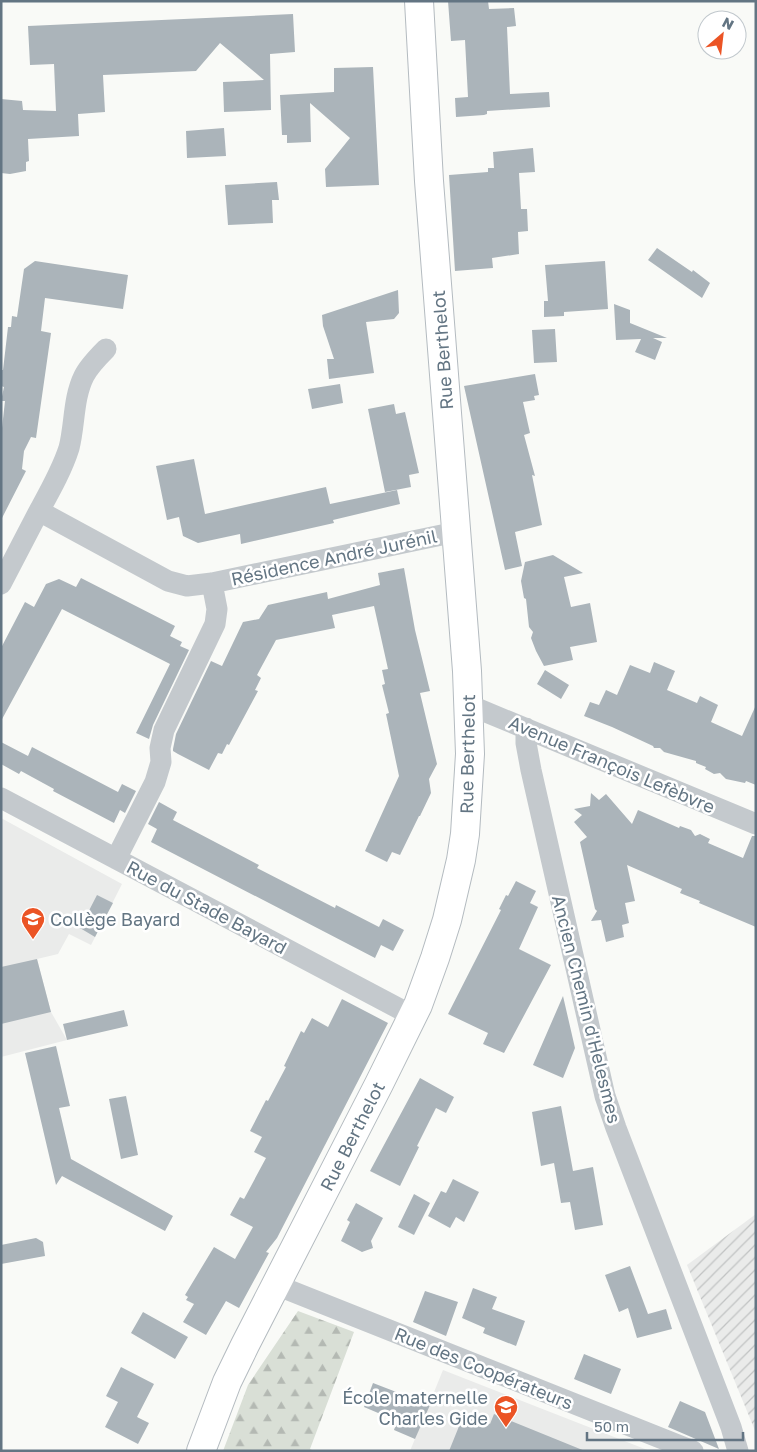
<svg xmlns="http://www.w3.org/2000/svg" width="757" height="1452" viewBox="0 0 757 1452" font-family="'Golos Text',sans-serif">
	<defs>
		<pattern id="industrial-furrows" width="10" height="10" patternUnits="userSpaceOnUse" patternTransform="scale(1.25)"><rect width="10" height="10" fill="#eaebea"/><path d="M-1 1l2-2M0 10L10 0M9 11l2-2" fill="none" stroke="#c1c3c3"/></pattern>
		<pattern id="forest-firs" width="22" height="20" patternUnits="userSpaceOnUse" patternTransform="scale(1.25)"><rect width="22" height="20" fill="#d9dfd6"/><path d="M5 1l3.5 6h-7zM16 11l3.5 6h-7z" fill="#b4b9b3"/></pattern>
	</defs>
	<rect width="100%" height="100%" fill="#f9faf7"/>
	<!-- built -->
	<path fill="#eaebea" d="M1,818L122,884L91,945L69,934L58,954L37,959L51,1012L67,1040L1,1057Z
		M443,1370L650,1451H410Z"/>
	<!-- industrial -->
	<path fill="url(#industrial-furrows)" d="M756,1214V1433L687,1265Z"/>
	<!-- forest -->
	<path fill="url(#forest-firs)" d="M298,1311L354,1332L310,1449L314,1451H223L248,1385Z"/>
	<!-- building -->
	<path fill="#abb4ba" d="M448,1H488L489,9L514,8L516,26L507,27L510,94L549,92L550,107L487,111V114L484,115L456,117L455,98L468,97L465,40L451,41Z
		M293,14L295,52L270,54L271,110L224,112L223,82L264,80L220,43L196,71L103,75L105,112L78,114L79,136L28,139L29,161L26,162V171L10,174L1,173V99L22,101L23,110L56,111L54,64L30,65L28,26Z
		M373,67L379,185L326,187L325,169L350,138L310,103L311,142L287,143V135H282L280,95L334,92V68Z
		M224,128L226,156L187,158L186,131Z
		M533,148L535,172L519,173L521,209H527L528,231L518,232L519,254L492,258L493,268L455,271L449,175L488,172V168H494L493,152Z
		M277,182L279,200H272L273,223L228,225L225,185Z
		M657,248L692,272L693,270L710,283L702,298L648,260Z
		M35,261L128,275L123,309L45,298L41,331L51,333L36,438L31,437L24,451L22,469L26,471L1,520V437L5,401H1L4,387L1,386V370H3L8,327H11L12,316L17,317L24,269Z
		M605,261L608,309L564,312V316L544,317V301H548L545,265Z
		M398,290L399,313L394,319L366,322L374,373L329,379L327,359H334L323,326L322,315Z
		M614,304L630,310V323L667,338H653L662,342L655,360L635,352L641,339L616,340Z
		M555,329L557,362L534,363L532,330Z
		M535,374L539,395L534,396L535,400L523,402L530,433L524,435L535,476L532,475L542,525L515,532L522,566L505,570L464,386Z
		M340,384L343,403L312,409L308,389Z
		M394,404L396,414L405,412L419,473L409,475L411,487L385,492L368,409Z
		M194,459L205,514L326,487L330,504L397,490L400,504L333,520L334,523L241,544L240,534L198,543L183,536L179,517L167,520L156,466Z
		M553,555L583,573L564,577L571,607L590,603L597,642L570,647L573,660L544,666L536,651L531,638L533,632L529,627L526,599L524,598L521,581L525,562Z
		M404,568L415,630L430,691L420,693L437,764L429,779L431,793L420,816H419L400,855L392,852L387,862L365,851L399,776L386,714L389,713L382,685L385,684L382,670L388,669L374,606L332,615L335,628L276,640L257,675L261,678L255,690L258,691L229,745L227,744L222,754L218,753L209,770L178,754L173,751V749L176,734L211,661L222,666L243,622L259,619L268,605L327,592L328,599L380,585L378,573Z
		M81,578L175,626L170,636L182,642L180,646L189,650L153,725L149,739L136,733L170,664L62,609L1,721V648L25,602L34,607L46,584L59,579L76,587Z
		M654,662L675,671L667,690L697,703L700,696L718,705L711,722L742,736L756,705V785L746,781L745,783L726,779L720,773L714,774L705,769L706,767L696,763V761L664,752L660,748H654L653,746L612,727L584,716L590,702L599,705L606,690L617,695L630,665L650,673Z
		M545,670L569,685L561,699L537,684Z
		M1,742L28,756L32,747L118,792L122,784L136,791L125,813L120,810L114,823L53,791L54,789L21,771L19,774L1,764Z
		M591,793L599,800L606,794L632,824L638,810L679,828L680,826L691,830L695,836L700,834L710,839L708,843L743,858L752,836H756V927L699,903L700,901L680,893L682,889L627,865L635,901L625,903L629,923L622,925L624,937L606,942L601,920L591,921L597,911L595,909L580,842L587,837L574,822L582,815L574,809L590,806Z
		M159,802L177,812L173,820L259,865L257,868L335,908L336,905L379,927L383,919L404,930L393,951L381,945L375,958L151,842L157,829L148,824Z
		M516,881L536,891L530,903L538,907L519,949L551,965L504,1053L483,1044L488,1033L448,1014L501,910L499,909L506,895L508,896Z
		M97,895L113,903L95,937L80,928Z
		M37,959L51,1012L1,1024V967Z
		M563,996L575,1048L563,1078L533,1065Z
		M342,999L388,1023L277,1238L266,1252L269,1253L239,1308L226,1301L206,1335L183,1322L194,1304L186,1300L188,1297L185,1295L214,1247L235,1259L253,1227L230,1215L240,1197L244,1199L266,1158L254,1152L262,1137L250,1131L266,1100L268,1101L286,1067L284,1066L301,1031L304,1033L312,1018L328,1027Z
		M124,1010L128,1026L67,1040L63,1024Z
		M56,1046L70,1106L59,1108L71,1159L173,1216L165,1231L62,1176L56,1185L25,1053Z
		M420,1078L454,1097L446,1113L436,1108L417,1146L419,1147L400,1186L370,1171Z
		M126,1096L138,1155L121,1159L109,1099Z
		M561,1106L573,1171L593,1167L603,1225L575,1230L570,1202L561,1203L554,1163L541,1166L532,1112Z
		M453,1179L479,1192L464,1222L456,1217L450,1228L428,1216L441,1191L446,1193Z
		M414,1194L430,1203L414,1235L398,1227Z
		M356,1203L383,1218L371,1241L373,1248L362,1252L341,1241L350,1222L347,1220Z
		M36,1238L43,1242L45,1256L1,1264V1245Z
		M630,1266L648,1314L666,1309L672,1329L637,1338L628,1308L619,1312L605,1275Z
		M473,1288L497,1297L492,1309L525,1321L516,1346L483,1333L485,1328L462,1318Z
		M425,1291L458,1302L446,1336L413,1322Z
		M143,1312L188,1337L175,1359L131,1333Z
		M584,1354L621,1369L611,1394L574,1379Z
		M121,1367L154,1384L137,1417L149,1423L138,1444L105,1427L118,1402L106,1396Z
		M373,1383L430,1405L415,1439L394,1430L397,1421L364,1407Z
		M680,1401L705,1412L719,1449L668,1427Z
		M464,1414L490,1424L494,1414L585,1451H449Z"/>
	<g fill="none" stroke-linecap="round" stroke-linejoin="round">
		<!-- secondary casing -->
		<g stroke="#b4bbc0" stroke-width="30">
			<path id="secondary" d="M201,1451L227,1382L245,1345L379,1084L418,1005L435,958L447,920L461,860L465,834L470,754L467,671L429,181L419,1"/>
		</g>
		<!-- street -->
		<path stroke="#c4c9cd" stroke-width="21" d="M39,511C50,491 62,470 69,448C75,425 73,398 84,376C89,366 98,357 106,349
			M1,584L39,511L168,581L187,586L212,583L456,532
			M469,705L756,824
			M526,728V743L531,770L605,1096L616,1128L731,1427L738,1451
			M1,798L413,1016
			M116,859L155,782L161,762L160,748L164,730L215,624L217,609L212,583
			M276,1285L693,1451"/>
		<!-- secondary -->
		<use href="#secondary" stroke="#fff" stroke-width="28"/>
	</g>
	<!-- icons -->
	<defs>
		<g id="school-pin" transform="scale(1.25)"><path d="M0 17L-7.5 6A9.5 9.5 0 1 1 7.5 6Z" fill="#eb5425" stroke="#fff"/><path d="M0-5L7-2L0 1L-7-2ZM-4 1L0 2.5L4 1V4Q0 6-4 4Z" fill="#fff"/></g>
	</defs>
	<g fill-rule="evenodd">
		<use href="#school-pin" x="33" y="919"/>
		<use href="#school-pin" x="506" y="1407"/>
	</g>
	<g text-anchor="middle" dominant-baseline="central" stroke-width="5" stroke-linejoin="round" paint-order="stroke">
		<!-- street labels -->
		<g font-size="18" fill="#637583" stroke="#fff">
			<text transform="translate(442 350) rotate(-94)">Rue Berthelot</text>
			<text transform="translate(334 557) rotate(-12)">Résidence André Jurénil</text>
			<text transform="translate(467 754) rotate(-89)">Rue Berthelot</text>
			<text transform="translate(612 764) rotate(23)">Avenue François Lefèbvre</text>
			<text transform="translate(207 907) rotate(28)">Rue du Stade Bayard</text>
			<text transform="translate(587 1009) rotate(76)">Ancien Chemin d'Helesmes</text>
			<text transform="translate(352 1136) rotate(-63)">Rue Berthelot</text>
			<text transform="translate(484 1368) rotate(22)">Rue des Coopérateurs</text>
		</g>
		<!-- poi labels -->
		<g font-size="18" fill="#637583" stroke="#fff" text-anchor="start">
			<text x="50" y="919">Collège Bayard</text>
			<text x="488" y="1397" text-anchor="end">École maternelle<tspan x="488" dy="21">Charles Gide</tspan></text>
		</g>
	</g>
	<!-- border -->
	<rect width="757" height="1452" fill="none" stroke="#637583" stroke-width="5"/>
	<!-- north arrow -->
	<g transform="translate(722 35) rotate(28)"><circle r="24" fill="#ffffff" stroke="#c1c8cd"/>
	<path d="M0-4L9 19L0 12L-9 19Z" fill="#eb5425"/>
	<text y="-8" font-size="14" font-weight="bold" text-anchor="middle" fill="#637583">N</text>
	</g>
	<!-- scale -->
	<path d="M587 1432v8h156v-8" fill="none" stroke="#637583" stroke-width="2.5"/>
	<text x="594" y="1432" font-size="15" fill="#637583" stroke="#ffffff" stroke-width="4" paint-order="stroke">50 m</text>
</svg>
